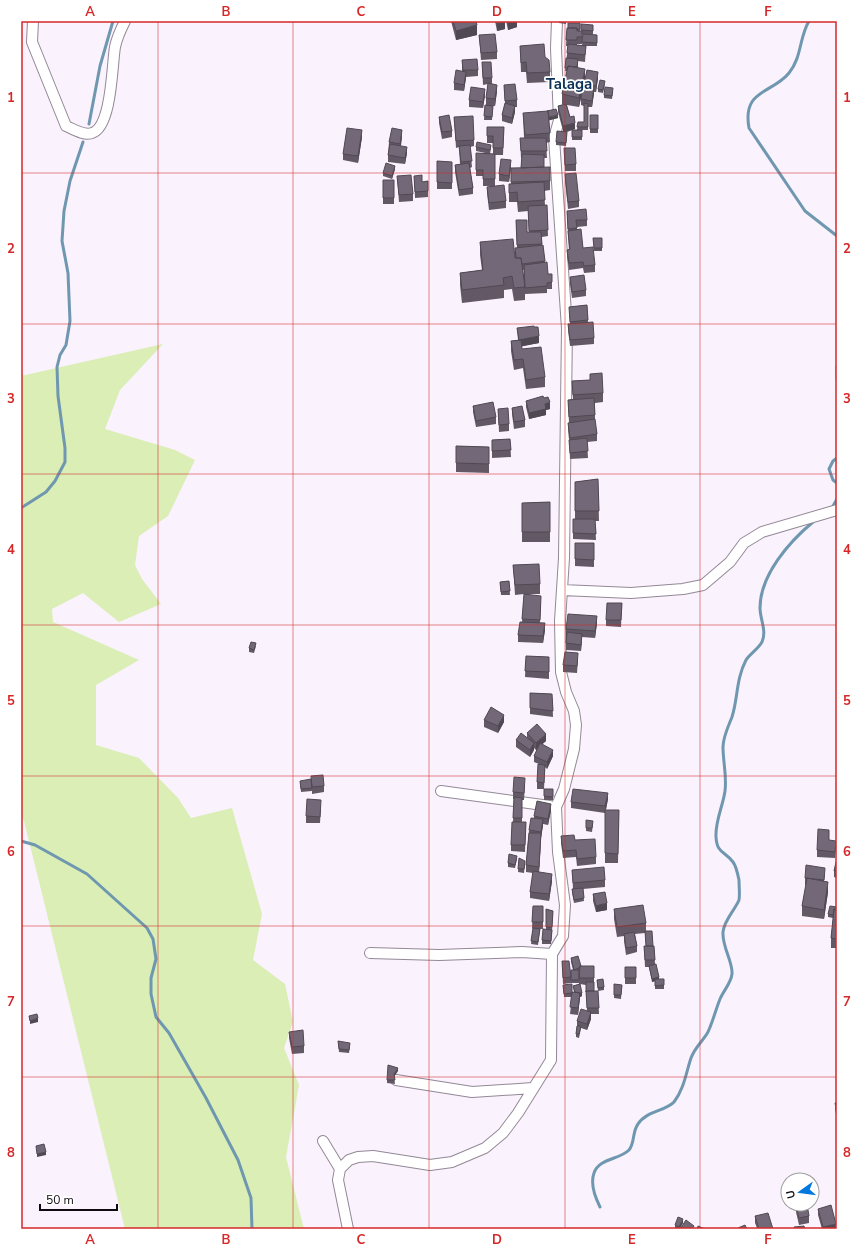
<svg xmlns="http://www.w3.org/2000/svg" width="858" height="1250" viewBox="0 0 858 1250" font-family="'Nunito Sans',sans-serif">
	<rect width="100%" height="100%" fill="#faf2fd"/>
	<!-- green -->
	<path fill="#daeeb6" d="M163,344L120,390L105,429L175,450L195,460L168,516L139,536L135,565L142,579L161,604L119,622L83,593L52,609L53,622L139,660L96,685V745L139,758L178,798L191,818L232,808L262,914L253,960L285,984L293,1022L284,1048L299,1085L286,1157L304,1229H125L21,809V376Z"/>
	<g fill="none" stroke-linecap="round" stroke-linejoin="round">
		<!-- stream -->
		<path stroke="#6f97af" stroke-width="3" d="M809,21C799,38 802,57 789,73C772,94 742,89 749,128L805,211L837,236
			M89,124L100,66L113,21
			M837,366V379
			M837,458L833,461L829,469L833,480L837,483
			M833,506L837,499
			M21,508L46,492L55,481L65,462V448L58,396L57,367L60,355L66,345L70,321L68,273L62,241L64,211L70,181L83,142
			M21,841L35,845L87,874L147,928L153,939L156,959L151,978V994L156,1017L169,1033L206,1098L238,1160L251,1198L252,1229
			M600,1207C595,1197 590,1184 594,1173C599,1158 619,1160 629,1150C635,1143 632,1132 638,1124C646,1111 666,1111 674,1102C684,1089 686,1073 691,1058C695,1047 703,1041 708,1032C713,1021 716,1009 720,999C724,990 731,983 732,974C733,962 722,947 723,932C724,920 735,910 739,900C740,895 739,886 739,880C738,875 736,866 733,862C725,851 717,854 716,837C715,821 723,806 725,791C727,776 723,762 723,747C723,737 728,727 732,717C738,698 736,679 746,660C750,654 758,649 762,642C767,631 760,619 760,608C760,575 789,542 813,522"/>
		<!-- street casing -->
		<g stroke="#938897" stroke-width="12">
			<path id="street" d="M33,21L32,42L66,126C73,129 84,136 92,133C112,127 112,64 115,47C117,37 121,29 125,21
				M562,590L631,593L683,589L703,585L730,562L744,543L762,532L837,510
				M441,791L550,806
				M552,954L563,936L565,905L558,852L556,807L564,789L574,749L576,725L574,711L566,692L561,672L560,621L564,558L567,328L554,138L559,120L556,48L557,21
				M396,1080L472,1092L533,1088
				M323,1141L340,1169
				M348,1229L338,1180L340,1169L349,1160L358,1157L373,1156L430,1165L452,1162L485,1148L503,1133L518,1113L551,1060L552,954L522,952L439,955L370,953"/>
		</g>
		<!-- street -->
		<use href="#street" stroke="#fff" stroke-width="10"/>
	</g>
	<!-- wall -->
	<path fill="#635966" d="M451,21H476L477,35L456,40Z
		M495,21H505V29L497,31Z
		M506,21H517V27L508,30Z
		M559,21H566V24L559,23Z
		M580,23V31L593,25V34H582V44H577V45H582L583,34L597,35V46H586L585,62L578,61V67L585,79L579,107L567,105L570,117L575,129L567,132L566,146L556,145V142L563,131L558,112V106L564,104H562V94L567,71H565L568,46H566L567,28Z
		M479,35L497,52V59L481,60Z
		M520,46L545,57L550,72V82L527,83L526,72H521Z
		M462,60L478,70V76L466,77L464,91L454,90V83L462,71Z
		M482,62L492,78V84L497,91L495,106H493L492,120H484L485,105H492H486V98L488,84L483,85Z
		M598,78L596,92H594L592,107H588V130H577L578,122H584V106L581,105V99L584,84Z
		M605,84L603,93L598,92V89Z
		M504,85L517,100V107H515V112L512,124L502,121V115L505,103Z
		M613,91L612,99L604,98V95Z
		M485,95L483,108L469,107V100Z
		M523,113L558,118L549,120L550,142L546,143L547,158H544V167L550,181V190L544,191L545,205H547L548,236L542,237V246L543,245L545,263L548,274L552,282V289H547V293L525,294L524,270H523L525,287V300L514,301L512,289L504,290V298L462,303L460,285V273L482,270L480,255V242L515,256V248H517L516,220L527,232H529L528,211L518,212L517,202H509V184H511V168H521L522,158H521L520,138H524Z
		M590,115H598V133H590Z
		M439,117L452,131V137L442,139L439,123Z
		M454,117L474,140V146L470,147L472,167L470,168L473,188V194L459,196L455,172V165L460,164L459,147L456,148Z
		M487,127H504L503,155H495V186L506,201V208L489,210L487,193V187L493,186H483V176H476V153L493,154V143H487Z
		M572,130H582V140H572Z
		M402,136L401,146L407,153L405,164L388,162V155L389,142Z
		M362,137L358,163L343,160V154Z
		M476,147L491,148L490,154L476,151Z
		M564,148L576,164V171H565Z
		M437,161L452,162V189H437Z
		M511,167L509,182L499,181V174Z
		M395,169L392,179L383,176V173Z
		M565,174L579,201V207L568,209L565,180Z
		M397,176L413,194V201L399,202Z
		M414,176L422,182L428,181V197L415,198Z
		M383,180H394V204H383Z
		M567,211L587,220V226L577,227V230L583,248L595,265V272L584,273L583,268L569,270L567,256V250H569L568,237Z
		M593,238H602V251H594Z
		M570,277L586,290V296L572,298L570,284Z
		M587,305L588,322L594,338V344L570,346L568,330V324H570L569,307Z
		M517,328L539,343L522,346V349L545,377V387L526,389L523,368L514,370L511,351V341L518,340Z
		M590,374L603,393V402L595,403V422L597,434V441L587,442L588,458L570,459L569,440L568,429V423H569L568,400L573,399L572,381L590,380Z
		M544,398L550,409L546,410V415L529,419L526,407V401Z
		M473,406L496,417V424L476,427L473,412Z
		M512,408L525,420V427L514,429L512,414Z
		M498,409L509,424V431L499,432Z
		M510,439L511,457L492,458V440Z
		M456,446L489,447V473L456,472Z
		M598,479L599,521H595L596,540L573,539V519H575V482Z
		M550,502V542H522V503Z
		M575,543H594V567L575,566Z
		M513,565L540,584V594H527L541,603L540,623L545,630L543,643L518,642V635L522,622L524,594L515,595Z
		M509,581L510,595H501L500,582Z
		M622,603L621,627L606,626V620Z
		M597,623L595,638L582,637L581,651L566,650V629Z
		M256,646L254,653L249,652V648Z
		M526,656L549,657V679L525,677Z
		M578,660L577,673L563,672V665Z
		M530,693L552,694L553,717L530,714Z
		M484,720L504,722L498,733L484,727Z
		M527,733L546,741L542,744L553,756L547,769L545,767L544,789H537V782L539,764L534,762V756L538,749L536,750L534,748V750L530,757L516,747V740L527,738Z
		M300,781L324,786V792L312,794V791L301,792Z
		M525,785L524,800H522V822H526L525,852L511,851V845L513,822L514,799H513V792Z
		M544,789H553V800H544Z
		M608,799L606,810H619L618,863H605V813L571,808V802Z
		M321,807L320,823H306V816Z
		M551,810L548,825L543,824L541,838L539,872L552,881L549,901L530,898V892L533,873L526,872V865L529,830L534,818V816Z
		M593,824L592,832L586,831V828Z
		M561,836L575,840L596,857V864L577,866L576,857L563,858L561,843Z
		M829,836V840L836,848L835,858L817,857V850Z
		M519,858L525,865L524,873L518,872Z
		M517,859L515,868L508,867V863Z
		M837,862V878L834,877V871Z
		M572,870L605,880V887L583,889L584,901L574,903L572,892V889H573Z
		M825,874L824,881L828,892L824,919L802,916V906L806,885H805V878Z
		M593,894L607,910L596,912L593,901Z
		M533,906H543V929H540L538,945L531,944L533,929L532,928Z
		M837,907V948H831V938L833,918L828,917V914Z
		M546,909L553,911L552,933L551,944H542V940L546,929Z
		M614,909L646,923V931L653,946H654L655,964L659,979H664V989H655V981L652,982L649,967H645L644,946H646L645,933L635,934L637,946V952L626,955L624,941V936L617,937L614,919Z
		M571,958L581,966H594V991H598L597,980L604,987V990L598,991L599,1014H591V1019L587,1030L581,1028L579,1038L576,1037V1034L577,1026V1021L587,1011L586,985L580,984L582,996L580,997L578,1015L570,1014L572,997H564L563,985L572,992H574L573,986L579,984V983H571L563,984L562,961L571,976L573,970L571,962Z
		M625,967H636V984H625Z
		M614,984L622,985L621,999L614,998Z
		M289,1032L304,1046V1053L292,1054L289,1038Z
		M338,1041L350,1046L349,1053L339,1052Z
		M398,1071L394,1076L395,1084L387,1083V1080Z
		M837,1102V1120L835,1109V1103Z
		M796,1206L809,1216V1223L799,1225L796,1212Z
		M818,1209L836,1229H822L818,1215Z
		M755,1216L773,1229H753L757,1228L755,1223Z
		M683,1223L680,1228L694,1229H677L675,1228V1225Z"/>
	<!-- shaded-wall -->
	<path fill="#504953" d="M517,21V27L508,30V23Z
		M505,22V29L497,31V24Z
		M477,25V35L456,40V31Z
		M585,69V79L579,107V98Z
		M466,72V78L464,91V85Z
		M598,72V78L596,92V86Z
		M497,85V91L495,106V99Z
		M594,87V94L592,107V101Z
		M485,89V95L483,108V102Z
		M515,106V112L512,124V118Z
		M558,115V118L547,121V118Z
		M575,123V129L563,132V126Z
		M362,130V137L358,163V156Z
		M402,130V136L400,151V144Z
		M407,147V153L405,164V158Z
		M511,160V167L509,182V176Z
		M395,166V169L392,179V176Z
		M539,336V343L519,347V340Z
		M550,402V409L546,410V415L529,419V413L545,404Z
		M597,616V623L595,638V631Z
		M545,623V630L543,643V636Z
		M582,634V640L581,651V645Z
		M504,715V722L498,733V726Z
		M546,734V741L536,750V743Z
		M534,743V750L530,757V750Z
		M553,750V756L547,769V762Z
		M608,793V799L605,813V806Z
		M551,804V810L548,825V819Z
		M543,819V826L541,838V832Z
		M541,833V840L539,873V867Z
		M552,874V881L549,901V894Z
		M828,882V892L824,919V910Z
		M607,903V910L596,912V906Z
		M659,977V980L652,982V979Z
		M582,993V996L580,997L578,1015V1008L575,995Z
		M591,1012V1019L587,1030V1024Z
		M38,1018V1022L30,1024V1021Z
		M398,1068V1071L394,1077V1074Z
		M46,1152V1155L37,1157V1154Z
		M683,1219V1223L679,1229V1227Z
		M836,1224V1229H823V1227Z"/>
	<!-- building -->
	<path fill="#736877" stroke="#504953" d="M453,21H476L477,25L456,31Z
		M496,21H505V22L497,24Z
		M507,21H516L508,23Z
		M568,23H580V29L577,30V28H568Z
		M581,24L593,25V31L581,30Z
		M567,28H577V31H582V37H577V40H566Z
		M495,34L497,52L481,53L479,35Z
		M583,34L597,35V43L582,42Z
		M544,44L545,57L549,60L550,72L527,73L526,62L521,63L520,46Z
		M568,44L586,46L585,55L567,53Z
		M566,58L578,59L577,67L568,66V68H565Z
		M477,59L478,70H463L462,60Z
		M482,62H491L492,78H483Z
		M568,66L585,69L579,98L562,94Z
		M456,70L466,72L464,85L454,83Z
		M587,70L598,72L596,86L584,84Z
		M600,80L605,81L603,90L598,89Z
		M488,83L497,85L495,99L486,98Z
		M515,84L517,100L505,101L504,85Z
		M583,85L594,87L592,101L581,99Z
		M471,87L485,89L483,102L469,100Z
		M605,87L613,88L612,96L604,95Z
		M505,103L515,106L512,118L502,115Z
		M584,103L588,104V127H577L578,122H584Z
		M566,104L570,117L574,116L575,123L563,126L558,106Z
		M485,105L493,106L492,117L484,116Z
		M556,109L558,115L549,117L548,111H547Z
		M548,111L550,133L525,135L523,113Z
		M449,115L452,131L442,132L439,117Z
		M590,115H598V129H590Z
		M473,116L474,140L456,141L454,117Z
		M487,127H504L503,148H493V136H487Z
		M347,128L362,130L358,156L343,154Z
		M392,128L402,130L400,144L389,142Z
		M572,130H582V137H572Z
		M557,131L567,132L566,143L556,142Z
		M520,138H546L547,151H521Z
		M477,142L491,145L490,150L476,147Z
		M390,144L407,147L405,158L388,155Z
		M470,145L472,161L461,162L459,146Z
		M564,148H575L576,164L565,165Z
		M476,153L495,154V179H483V170H476Z
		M522,154L544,155V167L521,168Z
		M501,159L511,160L509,176L499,174Z
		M437,161L452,162V183L437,182Z
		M386,163L395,166L392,176L383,173Z
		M469,163L473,188L459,190L455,165Z
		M550,167V181L511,182V168Z
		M576,173L579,201L568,202L565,174Z
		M411,175L413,194L399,195L397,176Z
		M422,175V182L428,181V191L415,192L414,176Z
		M383,180H394V198H383Z
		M544,182L545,200L518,202L517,192L509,193V184Z
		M504,185L506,201L489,203L487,187Z
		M547,205L548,230L529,231L528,206Z
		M586,209L587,220H576L577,228L568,229L567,211Z
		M516,220H527V232H541L542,244L517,245Z
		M581,229L583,248L593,247L595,265L584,266L583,262L569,263L567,250L570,249L568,231Z
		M593,238H602V248H594Z
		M513,239L515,258H521L525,287L514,288L512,276L503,278L504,285L462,290L460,273L483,270L480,242Z
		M543,245L545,261L522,264L521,258H516L515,248Z
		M547,262L548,274H552V282L547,283V286L525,288L524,265Z
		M584,275L586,290L572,292L570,277Z
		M587,305L588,320L570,322L569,307Z
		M593,322L594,338L570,340L568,324Z
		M534,326V327H538L539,336L519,340L517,328Z
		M521,340L522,349L541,347L545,377L526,380L523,359L514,360L511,341Z
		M602,373L603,393L573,395L572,381L590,380V374Z
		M543,396L544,398L548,397L550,402L545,404L546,409L529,413L526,401Z
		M594,398L595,415L569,417L568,400Z
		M493,402L496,417L476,421L473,406Z
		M522,406L525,420L514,422L512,408Z
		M508,408L509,424L499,425L498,409Z
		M595,419L597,434L570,438L568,423Z
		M587,438L588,451L570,453L569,440Z
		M510,439L511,450L492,451V440Z
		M456,446L489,447V464L456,463Z
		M598,479L599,511H575V482Z
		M550,502V532H522V503Z
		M573,519H595L596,534L573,533Z
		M575,543H594V560L575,559Z
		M539,564L540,584L515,585L513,565Z
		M509,581L510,591L501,592L500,582Z
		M524,594L541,596L540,620L522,619Z
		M607,603H622L621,620H606Z
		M568,614L597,616L595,631L566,629Z
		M520,622L545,623L543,636L518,635Z
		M567,632L582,634L581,645L566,643Z
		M251,642L256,643L254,650L249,648Z
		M565,652L578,653L577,666L563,665Z
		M526,656L549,657V672L525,671Z
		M530,693L552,694L553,711L530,708Z
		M491,707L504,715L498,726L484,720Z
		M537,724L546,734L536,743L527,733Z
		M521,733L534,743L530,750L516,740Z
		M540,743L553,750L547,762L534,756Z
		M538,764L545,765L544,783L537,782Z
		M323,775L324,786L312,787L311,776Z
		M514,777L525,778L524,793L513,792Z
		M311,779L312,788L301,789L300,781Z
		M544,789H553V797L544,796Z
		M573,789L608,793L605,806L571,802Z
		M514,797L522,798V818H513Z
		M307,799L321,800L320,817L306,816Z
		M537,801L551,804L548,819L534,816Z
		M605,810H619L618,854L605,853Z
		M531,818L543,819L541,832L529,830Z
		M586,820L593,821L592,828H586Z
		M512,822H526L525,845H511Z
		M818,829L829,830V840L836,841L835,852L817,850Z
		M529,833H541L539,867L526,865Z
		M574,835L575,840L595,839L596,857L577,859L576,850L563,851L561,836Z
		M509,854L517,856L515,865L508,863Z
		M519,858L525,861L524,869H518Z
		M836,862H837V871H834Z
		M806,865L825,868L824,880L805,878Z
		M604,867L605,880L573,883L572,870Z
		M533,871L552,874L549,894L530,892Z
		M807,878L828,882L824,910L802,906Z
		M583,888L584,898L574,900L572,889Z
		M605,892L607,903L596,906L593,894Z
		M643,905L646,923L617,927L614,909Z
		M533,906H543V922H532Z
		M830,906L837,907V909H834L833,915L828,914Z
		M546,909L553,911L552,927H546Z
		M834,909H837V939L831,938Z
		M533,928L540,929L538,942L531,941Z
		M543,929L552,930L551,941L542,940Z
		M645,931H652L653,946H646Z
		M634,932L637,946L626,948L624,934Z
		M644,946H654L655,960H645Z
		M578,956L581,966H580L579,968L574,970L571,958Z
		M562,961H569L571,977L563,978Z
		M656,964L659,977L652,979L649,966Z
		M580,966H594V978H579Z
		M625,967H636V978H625Z
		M571,970H579V980H571Z
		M603,979L604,987L598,988L597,980Z
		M655,979H664V985L655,986Z
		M586,982H594V991H586V992Z
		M572,984V993L564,994L563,985Z
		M580,984L582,993H580L575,992L573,986Z
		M614,984L622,985L621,995H614Z
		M586,991H598L599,1008H587Z
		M572,992L580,993L578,1008L570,1007Z
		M581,1009L591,1012L587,1024L577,1021Z
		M37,1014L38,1018L30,1021L29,1016Z
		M577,1026H581L579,1034H576Z
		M303,1030L304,1046L292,1047L289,1032Z
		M338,1041L350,1043L349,1050L339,1049Z
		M388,1065L398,1068L394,1074L395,1080H387Z
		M837,1102V1113L835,1103Z
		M44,1144L46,1152L37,1154L36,1146Z
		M807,1204L809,1216L799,1218L796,1206Z
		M831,1205L836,1224L823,1227L818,1209Z
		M768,1213L773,1229H759L755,1216Z
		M678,1217L683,1219L679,1227L675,1225Z
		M686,1220L694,1226L692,1229H680Z
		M745,1225L747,1229H739L738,1228Z
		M698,1226L705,1229H697Z
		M804,1226L805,1229H794V1227Z"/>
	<!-- grid -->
	<path fill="none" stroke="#d62828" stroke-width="1" stroke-opacity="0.55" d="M158,21V1229M293,21V1229M429,21V1229M565,21V1229M700,21V1229M21,173H837M21,324H837M21,474H837M21,625H837M21,776H837M21,926H837M21,1077H837"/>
	<g text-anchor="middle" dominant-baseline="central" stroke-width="3.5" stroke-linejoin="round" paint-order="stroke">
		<!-- quarter labels -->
		<g font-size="15" font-weight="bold" fill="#0c3056" stroke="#fff">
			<text x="569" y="84">Talaga</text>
		</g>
	</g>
	<!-- border -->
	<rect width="858" height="1250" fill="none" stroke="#ffffff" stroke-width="44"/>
	<!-- north arrow -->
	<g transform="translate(800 1192) rotate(256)"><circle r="19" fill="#ffffff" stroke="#9f9d9f"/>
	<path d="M0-3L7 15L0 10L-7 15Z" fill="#0078de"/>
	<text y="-6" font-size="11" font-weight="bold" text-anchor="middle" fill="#0e0a0f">U</text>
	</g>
	<!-- scale -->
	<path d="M40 1204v6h77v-6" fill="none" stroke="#0e0a0f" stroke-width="2"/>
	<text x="46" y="1204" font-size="12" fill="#0e0a0f" stroke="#ffffff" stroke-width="3" paint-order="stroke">50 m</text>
	<rect x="22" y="22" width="814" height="1206" fill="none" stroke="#d62828" stroke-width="1.5"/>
	<g font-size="13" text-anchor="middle" font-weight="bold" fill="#d62828">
		<text x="90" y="16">A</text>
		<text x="226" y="16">B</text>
		<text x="361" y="16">C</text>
		<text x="497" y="16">D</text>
		<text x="632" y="16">E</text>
		<text x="768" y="16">F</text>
		<text x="11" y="102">1</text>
		<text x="847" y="102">1</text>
		<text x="11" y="253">2</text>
		<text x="847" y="253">2</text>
		<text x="11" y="403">3</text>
		<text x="847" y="403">3</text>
		<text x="11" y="554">4</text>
		<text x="847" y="554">4</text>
		<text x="11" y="705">5</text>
		<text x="847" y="705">5</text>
		<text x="11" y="856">6</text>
		<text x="847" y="856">6</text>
		<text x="11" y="1006">7</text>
		<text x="847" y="1006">7</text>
		<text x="11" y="1157">8</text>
		<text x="847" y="1157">8</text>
		<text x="90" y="1244">A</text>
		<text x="226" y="1244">B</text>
		<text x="361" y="1244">C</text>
		<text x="497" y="1244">D</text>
		<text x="632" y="1244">E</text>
		<text x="768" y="1244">F</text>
	</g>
</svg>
